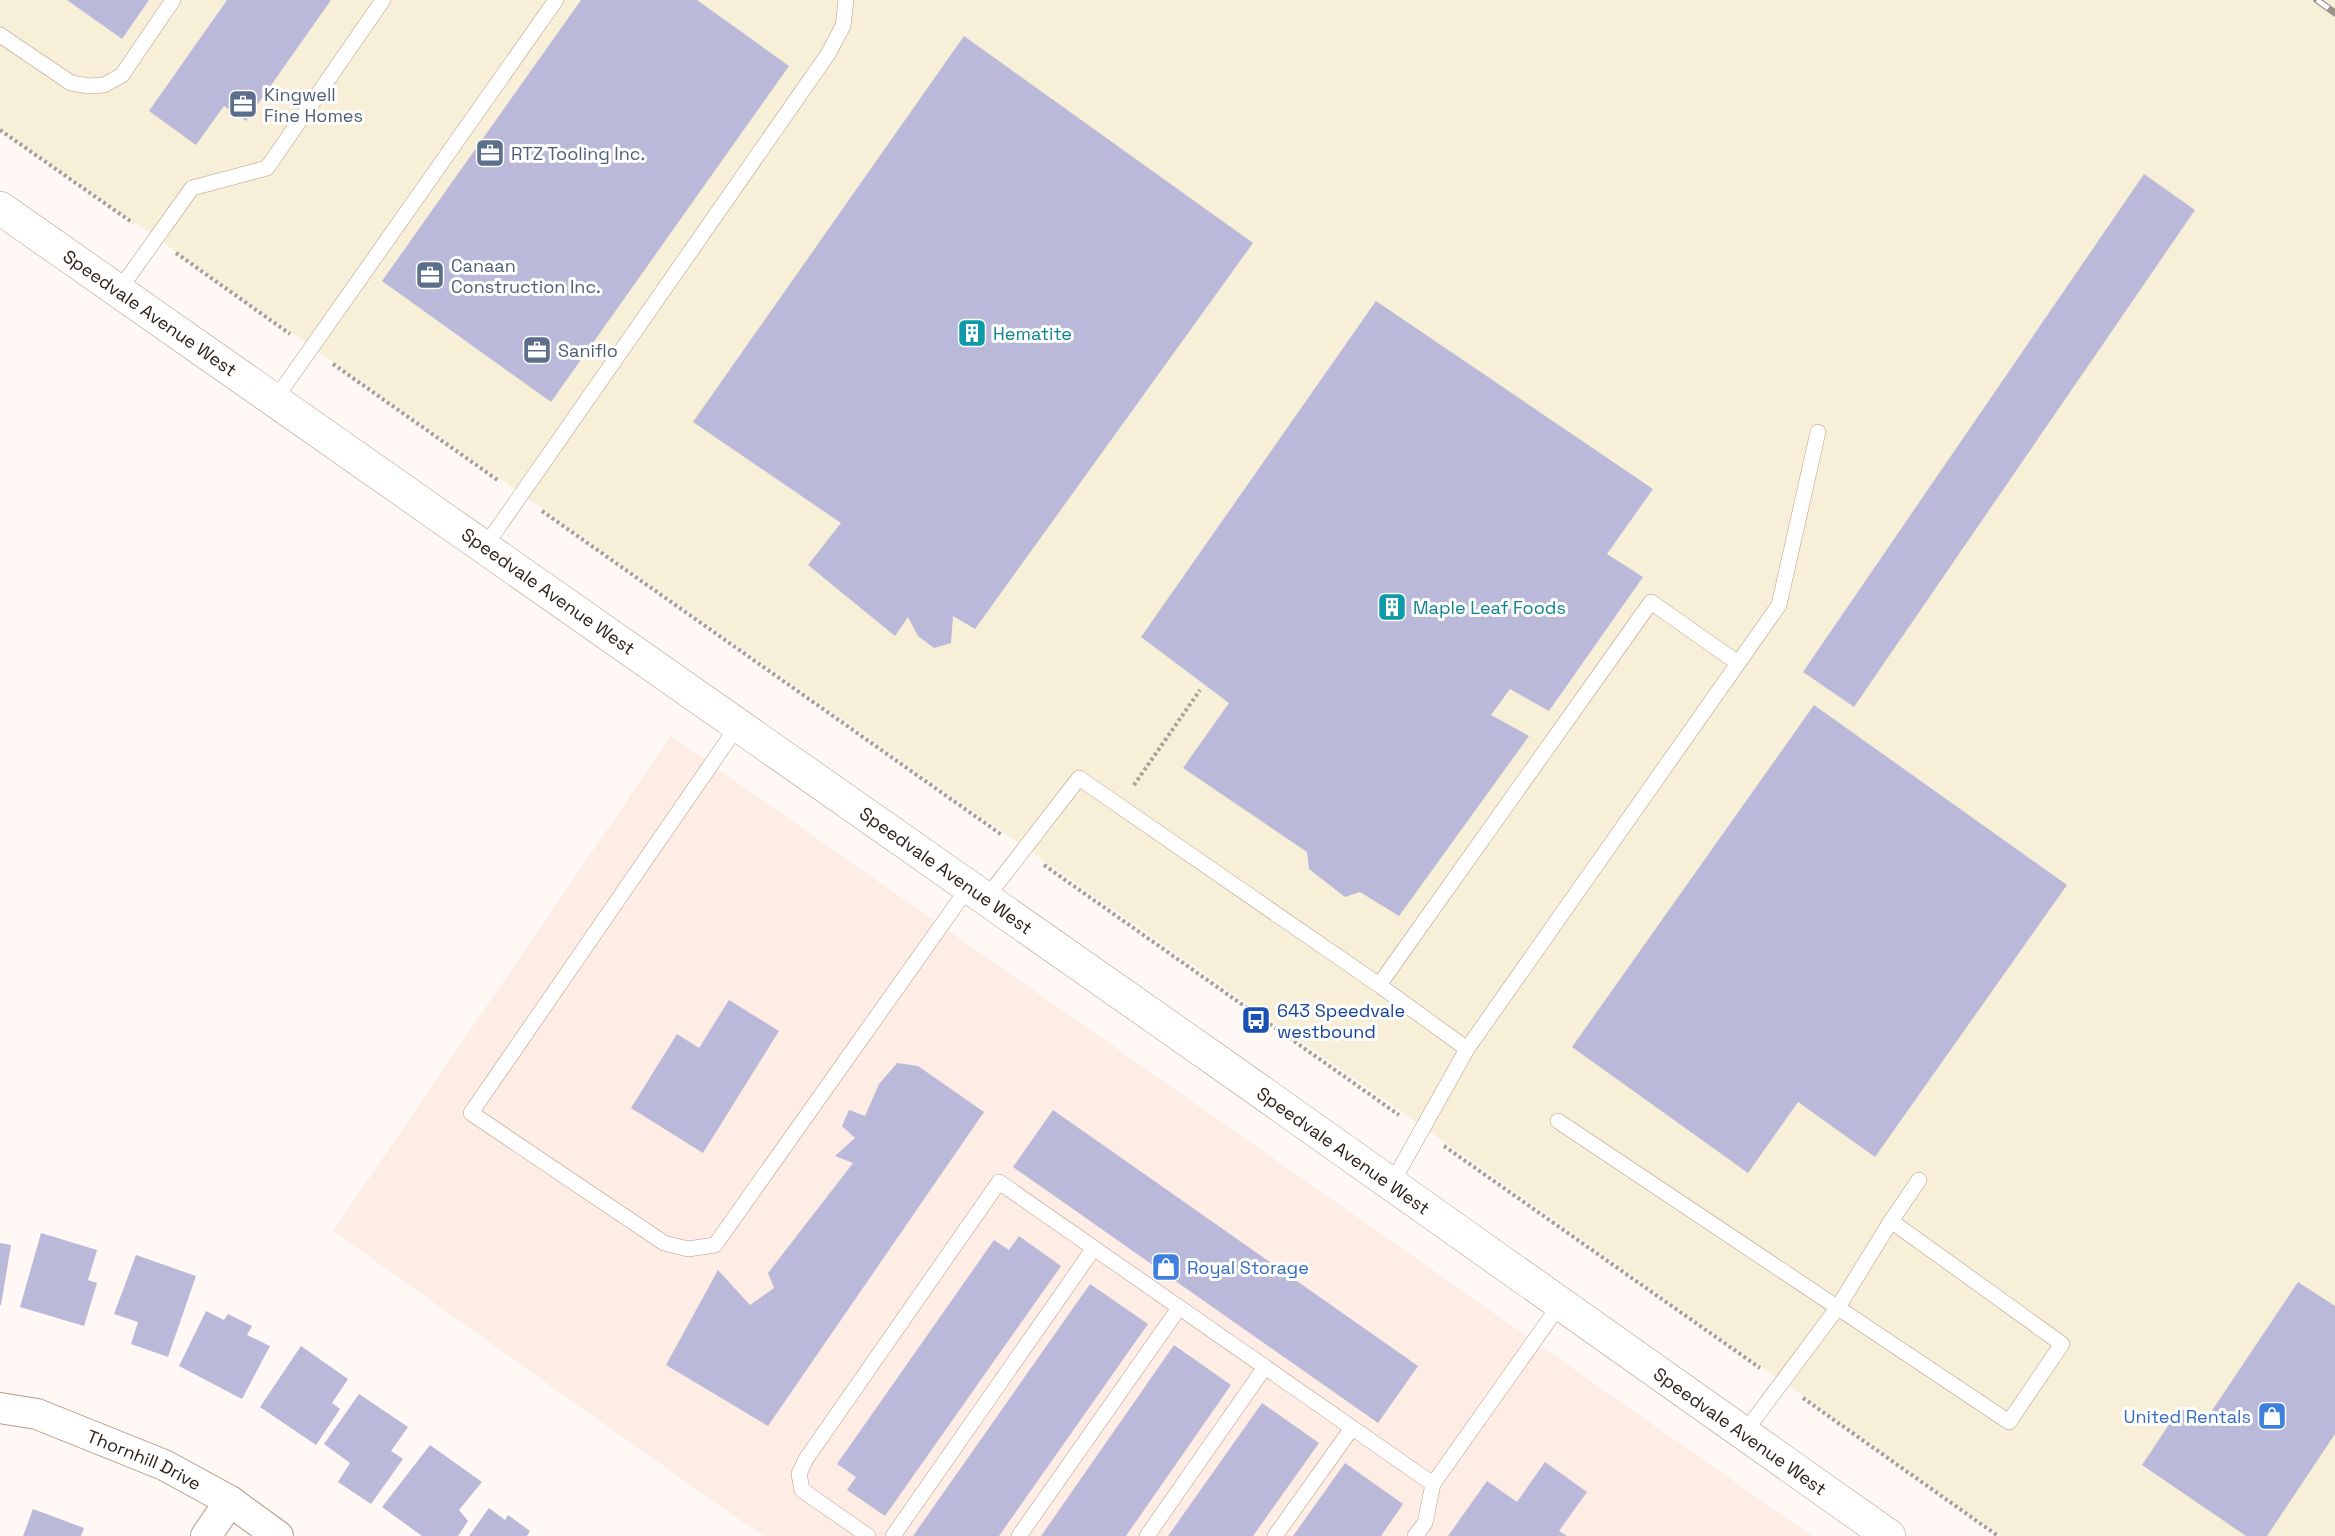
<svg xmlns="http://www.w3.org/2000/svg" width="2335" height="1536" viewBox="0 0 2335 1536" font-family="'Space Grotesk',sans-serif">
	<rect width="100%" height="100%" fill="#fff8f4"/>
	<!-- built -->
	<path fill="#feede4" d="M671,736L1812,1536H764L731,1514L333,1231Z"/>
	<!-- industrial -->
	<path fill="#f8efd9" d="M0,0H2335V1536H2003L1986,1526L1460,1153L0,128Z"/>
	<!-- building -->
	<path fill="#bab9d9" d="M67,0H149L122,39Z
		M227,0H331L246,121L224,106L196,145L149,111Z
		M581,0H697L789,66L551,402L382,281Z
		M964,36L1253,243L975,629L953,616L951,643L934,648L918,636L908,617L895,636L808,565L841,523L693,422Z
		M2144,174L2195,210L1854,707L1803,672Z
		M1376,301L1653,489L1607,554L1643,577L1549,711L1510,689L1491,715L1529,736L1399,916L1360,892L1345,897L1309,869L1307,852L1183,768L1229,703L1141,637Z
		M1814,705L2067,885L1875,1157L1798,1102L1748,1173L1572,1047Z
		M729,1000L779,1031L703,1153L631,1108L677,1034L699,1048Z
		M897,1063L918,1066L984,1112L768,1426L666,1365L718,1270L750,1305L774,1288L768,1273L853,1163L835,1156L855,1138L842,1126L849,1110L865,1116L879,1084Z
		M1053,1110L1418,1366L1378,1423L1013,1167Z
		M41,1233L97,1250L88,1280L97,1283L84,1326L20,1307Z
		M1019,1236L1061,1266L885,1516L847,1490L856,1477L837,1464L994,1240L1009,1250Z
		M0,1243L11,1245L1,1305H0Z
		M136,1255L196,1276L168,1357L131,1344L138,1322L114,1314Z
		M2298,1282L2335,1306V1434L2267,1536H2246L2142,1465L2180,1408L2203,1424Z
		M1090,1284L1148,1324L999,1536H913Z
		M206,1311L224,1320L228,1314L252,1326L247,1335L270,1346L242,1399L179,1366Z
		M1174,1345L1231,1385L1126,1536H1041Z
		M301,1346L348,1379L332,1403L340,1409L316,1445L260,1407Z
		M359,1394L408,1427L391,1451L403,1459L371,1504L338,1482L350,1463L324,1444Z
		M1262,1403L1319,1443L1253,1536H1168Z
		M430,1445L482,1482L459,1510L468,1521L458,1536H422L382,1507Z
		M1545,1462L1587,1492L1559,1531L1567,1536H1448L1487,1481L1517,1502Z
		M1345,1463L1403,1504L1381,1536H1293Z
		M489,1508L505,1520L508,1515L530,1531L527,1536H469Z
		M33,1509L84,1528L81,1536H23Z"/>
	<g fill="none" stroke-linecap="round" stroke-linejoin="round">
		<!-- service casing -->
		<g stroke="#b79986" stroke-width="16">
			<path id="service" d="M0,35L71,83L89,86L104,85L122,75L173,0
				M119,290L192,188L267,168L383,0
				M276,398L556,0
				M486,545L828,54L843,26L846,0
				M739,724L471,1113L664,1243L688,1249L715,1245L970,885
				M987,897L1079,778L1379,985
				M1467,1049L1379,985L1651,602L1738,663
				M1558,1121L2009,1422L2062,1344L1891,1221L1838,1307L1744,1433
				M1392,1183L1467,1049L1779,605L1818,432
				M1891,1221L1919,1180
				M868,1536L802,1490L799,1474L806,1459L999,1182L1433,1484
				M893,1536L1094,1248
				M1019,1536L1179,1308
				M1147,1536L1265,1367
				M1275,1536L1352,1428
				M1415,1536L1425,1523L1433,1484L1561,1303"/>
		</g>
		<!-- minor casing -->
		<g stroke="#b79986" stroke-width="32">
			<g id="minor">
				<path id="s1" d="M0,1408L37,1414L164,1465L230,1501L278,1536"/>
				<path d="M206,1536L230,1501"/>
			</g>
		</g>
		<!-- secondary casing -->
		<g stroke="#b79986" stroke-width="34">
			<g id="secondary">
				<path id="s2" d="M0,208C632,647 1261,1091 1889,1536"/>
			</g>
		</g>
		<!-- path -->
		<path stroke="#a79f99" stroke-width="4" stroke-dasharray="3 3" stroke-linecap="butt" d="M0,130L133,223
			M176,253L290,334
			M333,364L499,481
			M542,511L1002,835
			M1134,785L1200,690
			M1044,865L1399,1115
			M1444,1146L1760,1368
			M1803,1398L1998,1536"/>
		<!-- service -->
		<use href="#service" stroke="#fff" stroke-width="15"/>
		<!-- minor -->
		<use href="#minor" stroke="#fff" stroke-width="30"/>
		<!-- secondary -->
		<use href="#secondary" stroke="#fff" stroke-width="33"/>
		<!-- rail casing -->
		<g stroke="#9a918b" stroke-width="7">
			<path id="rail" d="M2317,0L2335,13"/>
		</g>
		<!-- rail -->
		<use href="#rail" stroke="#fff" stroke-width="4.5" stroke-dasharray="14" stroke-linecap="butt"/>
	</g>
	<!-- icons -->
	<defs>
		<g id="office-square" transform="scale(1.5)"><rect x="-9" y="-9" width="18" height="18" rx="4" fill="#5c6f8a" stroke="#fff"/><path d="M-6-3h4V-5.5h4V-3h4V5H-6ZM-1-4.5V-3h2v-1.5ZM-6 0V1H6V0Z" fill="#fff"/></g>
		<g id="building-square" transform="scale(1.5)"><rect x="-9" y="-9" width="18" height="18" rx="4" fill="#0f9aa8" stroke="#fff"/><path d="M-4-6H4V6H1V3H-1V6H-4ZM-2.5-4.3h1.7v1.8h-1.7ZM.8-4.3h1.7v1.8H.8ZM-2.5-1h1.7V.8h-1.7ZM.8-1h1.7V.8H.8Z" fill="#fff"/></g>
		<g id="bus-square" transform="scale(1.5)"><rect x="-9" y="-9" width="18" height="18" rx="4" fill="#1a4fb4" stroke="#fff"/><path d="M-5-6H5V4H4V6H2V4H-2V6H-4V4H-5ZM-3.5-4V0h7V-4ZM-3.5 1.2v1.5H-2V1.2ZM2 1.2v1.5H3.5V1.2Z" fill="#fff"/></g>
		<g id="shop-square" transform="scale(1.5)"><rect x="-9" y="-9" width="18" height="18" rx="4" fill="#3f7fe0" stroke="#fff"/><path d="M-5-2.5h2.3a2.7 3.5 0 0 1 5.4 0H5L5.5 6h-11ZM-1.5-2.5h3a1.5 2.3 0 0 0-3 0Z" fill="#fff"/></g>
	</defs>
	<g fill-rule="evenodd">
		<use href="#office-square" x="243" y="104"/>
		<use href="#office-square" x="490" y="153"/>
		<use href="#office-square" x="430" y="275"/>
		<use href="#building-square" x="972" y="333"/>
		<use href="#office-square" x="537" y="350"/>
		<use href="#building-square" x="1392" y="607"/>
		<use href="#bus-square" x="1256" y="1020"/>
		<use href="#shop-square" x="1166" y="1267"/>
		<use href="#shop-square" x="2272" y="1416"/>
	</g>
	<g text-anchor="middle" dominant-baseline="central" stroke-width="6" stroke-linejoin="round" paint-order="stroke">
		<!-- service labels -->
		<g font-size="18" fill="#4e5e75" stroke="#fff" text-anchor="start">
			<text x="264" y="94">Kingwell<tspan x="264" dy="21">Fine Homes</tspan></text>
			<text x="511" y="153">RTZ Tooling Inc.</text>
			<text x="451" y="265">Canaan<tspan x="451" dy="21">Construction Inc.</tspan></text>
			<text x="558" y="350">Saniflo</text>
		</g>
		<!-- street labels -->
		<g font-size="18" fill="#2d221a" stroke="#fff">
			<text stroke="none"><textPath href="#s2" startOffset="183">Speedvale Avenue West</textPath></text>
			<text stroke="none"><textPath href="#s2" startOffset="669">Speedvale Avenue West</textPath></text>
			<text stroke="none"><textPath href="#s2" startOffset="1155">Speedvale Avenue West</textPath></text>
			<text stroke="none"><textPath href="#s2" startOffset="1641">Speedvale Avenue West</textPath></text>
			<text stroke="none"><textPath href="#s2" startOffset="2127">Speedvale Avenue West</textPath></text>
			<text stroke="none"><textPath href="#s1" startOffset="154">Thornhill Drive</textPath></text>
		</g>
		<!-- culture labels -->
		<g font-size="18" fill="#0d838f" stroke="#fff" text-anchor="start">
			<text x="993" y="333">Hematite</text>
			<text x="1413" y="607">Maple Leaf Foods</text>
		</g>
		<!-- transit labels -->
		<g font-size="18" fill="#164399" stroke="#fff" text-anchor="start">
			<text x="1277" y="1010">643 Speedvale<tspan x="1277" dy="21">westbound</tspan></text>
		</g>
		<!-- shop labels -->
		<g font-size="18" fill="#366cbe" stroke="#fff" text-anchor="start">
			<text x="1187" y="1267">Royal Storage</text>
			<text x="2251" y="1416" text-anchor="end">United Rentals</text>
		</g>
	</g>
</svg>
